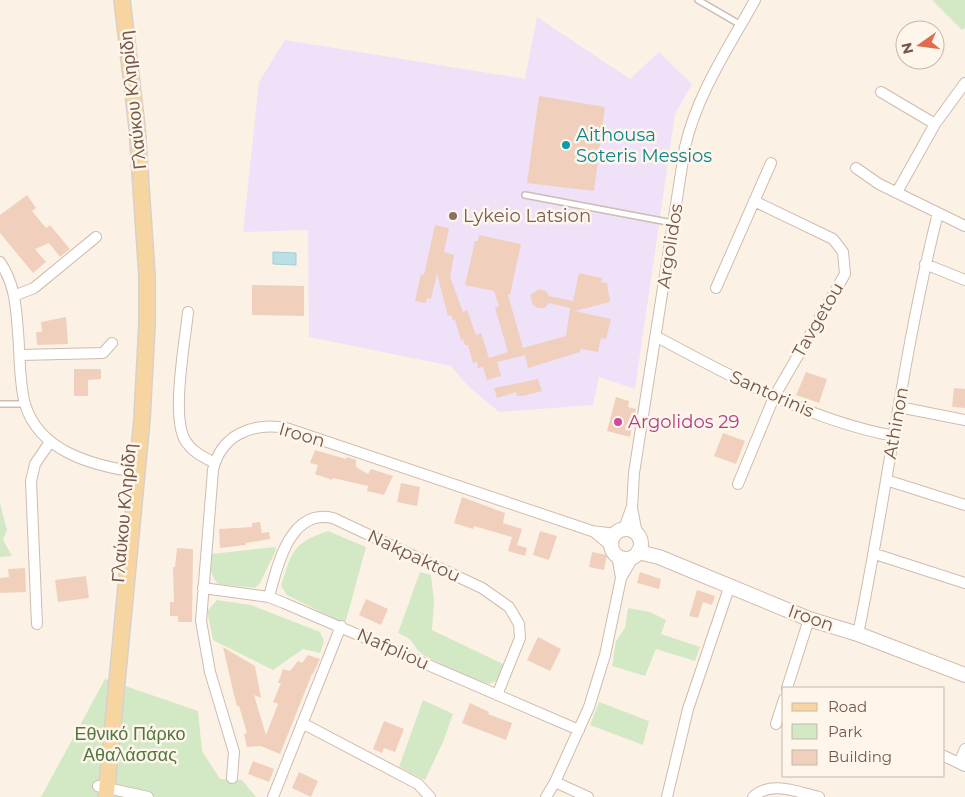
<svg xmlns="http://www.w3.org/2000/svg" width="965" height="797" viewBox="0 0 965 797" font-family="Montserrat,sans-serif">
	<rect width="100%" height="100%" fill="#fbf2e5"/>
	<!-- education -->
	<path fill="#efe1f7" d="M537,17L630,79L659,52L692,84L675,114L635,389L599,377L593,405L499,412L469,387L451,366L309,337L308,230L243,232L259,82L285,40L525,79Z"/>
	<!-- green -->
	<path fill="#d3e8c4" d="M932,0H965V28L962,30Z
		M0,503L7,530L3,540L12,556L0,557Z
		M328,531L366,547L345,624L287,595L281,586C292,552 292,543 328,531Z
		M275,547L276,550L260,583L255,588L218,584C210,574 209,566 212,554Z
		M420,572L431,575L434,601L432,630L505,665L496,681L489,684C476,680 429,660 421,653C409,642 417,641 398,633Z
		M217,600L251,605L320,632L324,641L320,653L303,649L273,670L213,640L207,611Z
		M628,608L650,612L666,620L661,634L700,647L695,661L656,649L645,676L612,666L616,641L625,628Z
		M105,679L198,711L202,751L220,779L242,780L256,797H41Z
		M423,700L453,714L443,742L425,780L399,767Z
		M599,702L649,721L643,745L590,725Z"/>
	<!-- water -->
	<path fill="#badfe4" stroke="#a1ced5" d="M273,252L296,253V265L273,264Z"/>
	<!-- building -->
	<path fill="#f0d0bd" d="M539,96L605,107L594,191L527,183Z
		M27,195L36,208L32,211L46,228L50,225L70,249L60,257L49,243L35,249L46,262L33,273L0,233V215Z
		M435,225L449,228L444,252L454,255L450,277L463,312L467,310L476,335L481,333L489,358L508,352L495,308L499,306L494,291L465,285L475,241H478L479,235L521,244L510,295H508L523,348L566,336L570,308L549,303L545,308H538L533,305L530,295L539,289L546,291L549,296L573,301L579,273L602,278L601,282L607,283L610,302L575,311L611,319L606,339L601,338L598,352L581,349L580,352L528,368L525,355L497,362L501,376L487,380L483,367L478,368L477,362L473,363L468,345H465L463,339L461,340L455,320H453L451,315L448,316L437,274L431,299L427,298L426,303L415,301L421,274L424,275Z
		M252,285L304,286V316L252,315Z
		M66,317L68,344L37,345L36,332H42L41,322Z
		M74,369H101V379L88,380V396H74Z
		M806,372L827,379L819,403L796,395Z
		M538,379L542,391L523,396H517L516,392L497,398L494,388Z
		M954,388L965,389V408L952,407Z
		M616,397L629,401L628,407L636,409L630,437L607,431Z
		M723,433L745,441L736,464L714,456Z
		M315,450L346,459L347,457L356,460V467L368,474L371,469L393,476L384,495L367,491L368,486L333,478L332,480L315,474L318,465L310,463Z
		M401,483L420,487L417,506L397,502Z
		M462,497L505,513L503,523L522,529L517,545L527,548L525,556L508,551L512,537L474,526L473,529L454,523Z
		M260,522L262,533L269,532L270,539L246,543V545L220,548L219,529L252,527V523Z
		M540,531L557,536L549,560L533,555Z
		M177,548L193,549L192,622H178V616H170V602H174L173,567H175Z
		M592,552L607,555L604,570L589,567Z
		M25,568L26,592L0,593V578L9,577L8,569Z
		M640,572L661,579L659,589L637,583Z
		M86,576L89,598L58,602L55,580Z
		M697,590L715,596L712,605L703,602L698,618L689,616Z
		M366,599L388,609L381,625L359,615Z
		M538,637L561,649L550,671L527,660Z
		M223,647L255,666L261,698L254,695L266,735L278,704L273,702L281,683H278L283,669L290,671L298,661L302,663L308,655L320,659L313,674H312L280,754L261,746L247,747L244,734L247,733L239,706H237L234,695Z
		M470,703L489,712L488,714L512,723L506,740L462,723Z
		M384,721L404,729L395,752L384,748L382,753L373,749Z
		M253,761L274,769L269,782L248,774Z
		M299,772L318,781L311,797L292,788Z"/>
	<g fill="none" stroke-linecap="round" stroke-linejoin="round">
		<!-- lane casing -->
		<g stroke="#cebcae" stroke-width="8">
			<path id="lane" d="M698,0L741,25
				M525,195L673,223
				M0,404H25"/>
		</g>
		<!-- street casing -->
		<g stroke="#cebcae" stroke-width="12">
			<path id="street" d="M881,92L935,124
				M856,168L879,184L965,226
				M897,192L935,124L965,83
				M0,262C15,284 16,306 18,332C20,355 19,382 25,404C39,452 94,466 137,472
				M925,264L965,280
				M716,288L771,163
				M16,295L34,288L96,237
				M188,312C185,342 171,416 185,440C192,452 203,457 215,463
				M657,337C732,377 809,420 894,436
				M20,355L103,353L112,343
				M899,407L965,420
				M886,480L965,505
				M738,484L774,397L845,274L843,252L833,239L754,201
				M624,529L631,509
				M593,531L612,547
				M637,534L632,508L634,473L685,147C697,94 729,47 755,0
				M875,554L965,583
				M617,555L621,578
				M203,588L269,597L284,603L579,730
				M269,597C277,566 290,508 333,518L482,588L509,607L519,624L520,638L497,695
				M37,624L31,481L35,464L50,442
				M858,634C887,494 903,352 938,213
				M787,688L809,619
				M302,723L418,784L430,797
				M776,724L784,699
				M944,756L965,766
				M959,763L965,749
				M232,778L234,752L210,672L201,621L213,470C221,435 252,422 286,428L592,531L615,534
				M555,782L588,797
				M98,786L148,797
				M273,797L341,626
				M546,797L555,782L589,707L605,655L621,578L634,556
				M667,797L688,709L729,588
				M753,797C771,780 797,792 819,797"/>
		</g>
		<!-- secondary casing -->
		<g stroke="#d1bbac" stroke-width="16">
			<path id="secondary" d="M611 544a15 15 0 1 1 30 0a15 15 0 1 1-30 0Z
				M638,552L659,557L809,619L858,634L965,675"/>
		</g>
		<!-- primary casing -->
		<g stroke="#d8d0cd" stroke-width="18">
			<path id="primary" d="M106,797L142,419L147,324V276L137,127L122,0"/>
		</g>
		<!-- lane -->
		<use href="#lane" stroke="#fff" stroke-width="5"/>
		<!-- street -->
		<use href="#street" stroke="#fff" stroke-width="10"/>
		<!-- secondary -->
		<use href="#secondary" stroke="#fff" stroke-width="14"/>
		<!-- primary -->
		<use href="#primary" stroke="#f7d5a0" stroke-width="15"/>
	</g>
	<!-- markers -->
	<circle fill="#0f9aa8" stroke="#fef6eb" stroke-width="2" cx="566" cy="145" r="5"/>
	<circle fill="#8d6e63" stroke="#fef6eb" stroke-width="2" cx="453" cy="216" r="5"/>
	<circle fill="#d1479c" stroke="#fef6eb" stroke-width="2" cx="618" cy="422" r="5"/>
	<g text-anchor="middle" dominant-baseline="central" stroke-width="5" stroke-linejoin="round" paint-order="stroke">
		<!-- street labels -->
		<g font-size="18" fill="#73584b" stroke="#fef6eb">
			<text transform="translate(133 100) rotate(-96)">Γλαύκου Κληρίδη</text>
			<text transform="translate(670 246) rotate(-81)">Argolidos</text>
			<text transform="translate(818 320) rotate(-60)">Tavgetou</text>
			<text transform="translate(772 394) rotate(24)">Santorinis</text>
			<text transform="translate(896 423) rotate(-80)">Athinon</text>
			<text transform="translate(302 435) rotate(16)">Iroon</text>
			<text transform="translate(124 513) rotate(-85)">Γλαύκου Κληρίδη</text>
			<text transform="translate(414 556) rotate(25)">Nakpaktou</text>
			<text transform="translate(811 618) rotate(19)">Iroon</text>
			<text transform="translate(393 649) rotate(24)">Nafpliou</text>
		</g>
		<!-- culture labels -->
		<g font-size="18" fill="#0d838f" stroke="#fef6eb" text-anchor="start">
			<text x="576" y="135">Aithousa<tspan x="576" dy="21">Soteris Messios</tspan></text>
		</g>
		<!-- education labels -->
		<g font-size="18" fill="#785e54" stroke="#fef6eb" text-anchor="start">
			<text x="463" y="216">Lykeio Latsion</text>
		</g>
		<!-- hotel labels -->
		<g font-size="18" fill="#b23c85" stroke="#fef6eb" text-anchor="start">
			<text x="628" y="422">Argolidos 29</text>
		</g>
		<!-- park labels -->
		<g font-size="18" fill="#547843" stroke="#fef6eb">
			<text x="130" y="734">Εθνικό Πάρκο<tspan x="130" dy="21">Αθαλάσσας</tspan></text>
		</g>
	</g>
	<!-- legend -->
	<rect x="782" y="687" width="162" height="90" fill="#fef6eb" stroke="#c6b7ab"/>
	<rect x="792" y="703" width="25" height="8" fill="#f7d5a0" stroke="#c6b7ab"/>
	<text x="828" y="712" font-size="15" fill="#73584b">Road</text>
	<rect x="792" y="724" width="25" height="15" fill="#d3e8c4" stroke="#c6b7ab"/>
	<text x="828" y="737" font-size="15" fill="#73584b">Park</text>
	<rect x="792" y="750" width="25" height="15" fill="#f0d0bd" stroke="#c6b7ab"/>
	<text x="828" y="762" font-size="15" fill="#73584b">Building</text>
	<!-- north arrow -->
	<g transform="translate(920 45) rotate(256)"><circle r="24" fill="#fef6eb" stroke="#c6b7ab"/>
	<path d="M0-4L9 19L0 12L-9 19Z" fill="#e06c4f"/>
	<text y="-8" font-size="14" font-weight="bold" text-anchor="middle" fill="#73584b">N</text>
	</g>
</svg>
